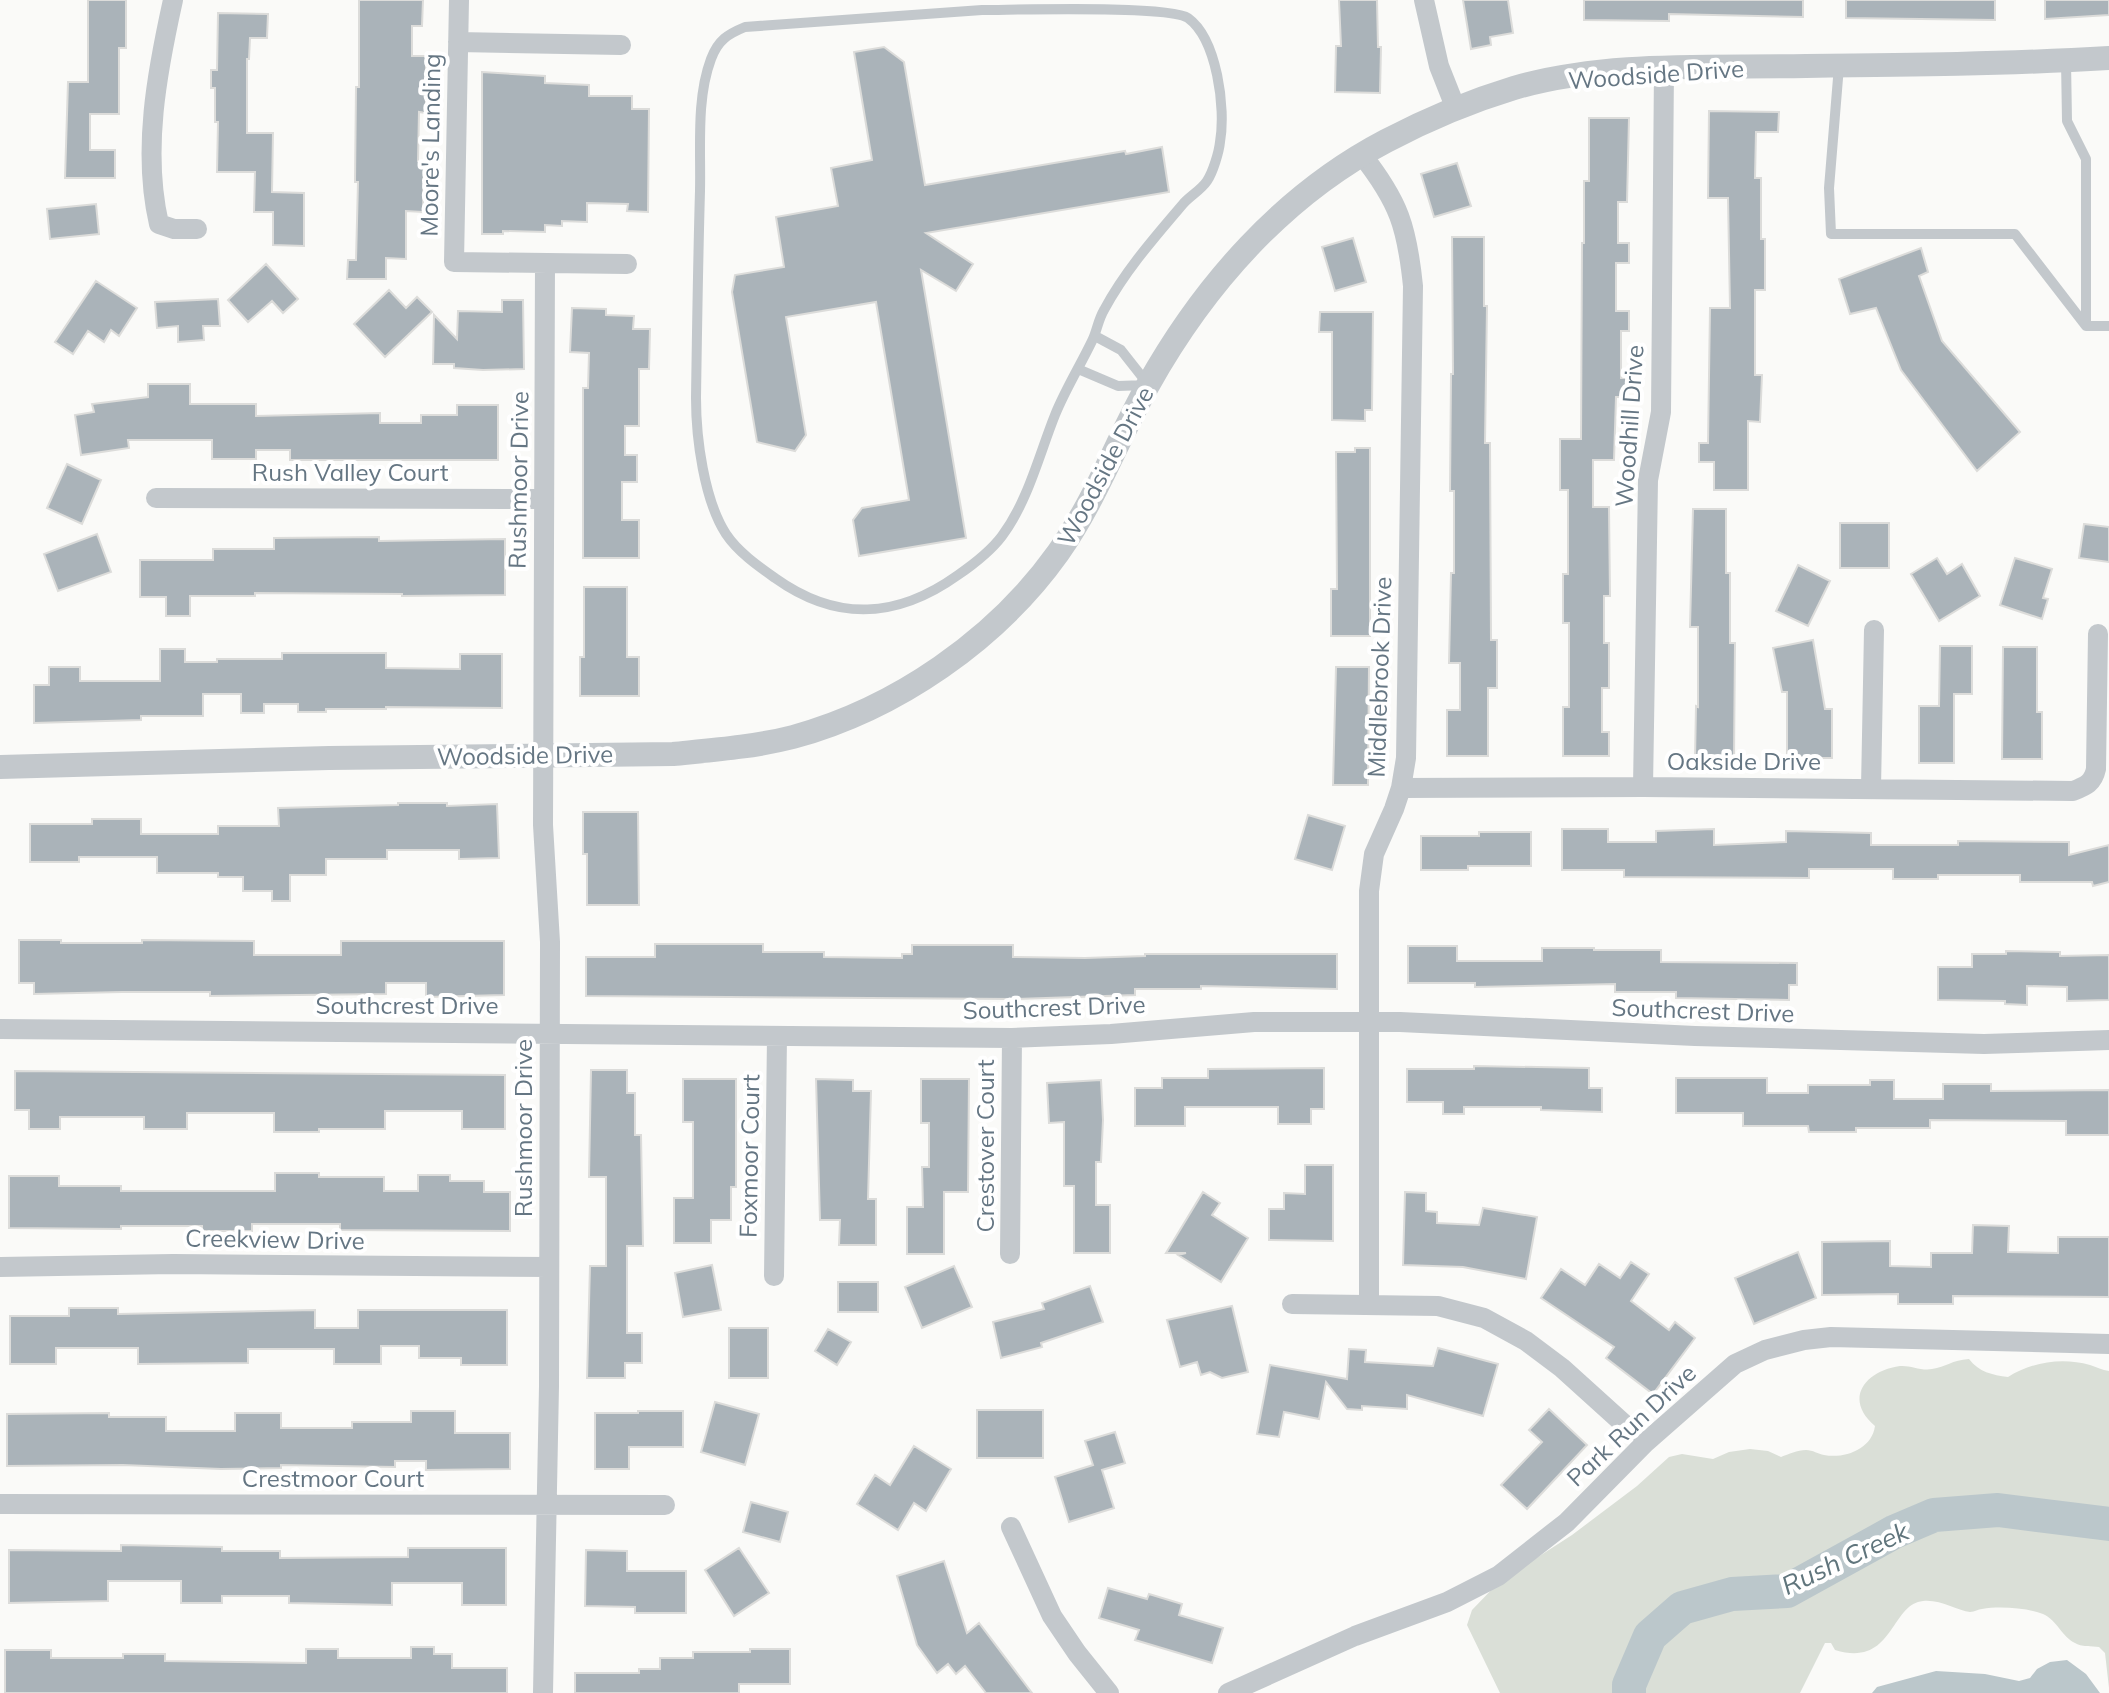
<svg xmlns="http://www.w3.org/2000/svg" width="2109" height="1693" viewBox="0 0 2109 1693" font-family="Mulish,sans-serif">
	<rect width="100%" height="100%" fill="#fafaf8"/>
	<!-- green -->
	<path fill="#dadfd7" d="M1969,1359C1979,1372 1992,1375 2008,1377C2032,1362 2062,1357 2090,1365C2097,1367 2102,1370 2109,1371V1688L2105,1653L2099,1647C2092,1646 2081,1647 2075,1643C2062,1637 2057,1620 2043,1614C2027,1608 2000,1606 1982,1609C1978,1609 1975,1612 1970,1612C1958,1611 1940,1599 1923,1601C1890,1604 1894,1668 1835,1650L1831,1643H1825L1800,1693H1500L1467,1625L1472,1610L1499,1582L1572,1535L1637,1486L1669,1457L1682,1454L1713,1459L1729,1452L1750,1449L1768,1451L1781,1457C1789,1454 1797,1450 1806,1450C1813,1450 1818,1454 1824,1455C1845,1459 1872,1449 1875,1426C1843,1399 1865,1371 1900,1366C1910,1365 1921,1371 1932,1369C1946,1367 1952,1360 1969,1359Z"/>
	<!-- water -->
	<path fill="#bbc7cb" d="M2067,1660L2086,1674L2100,1693H1872L1877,1687L1936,1671L1985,1674L2019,1681L2030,1678L2037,1669L2050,1662Z"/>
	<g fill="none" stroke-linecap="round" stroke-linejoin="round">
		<!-- river -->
		<path stroke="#bbc7cb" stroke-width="34" d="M1629,1693V1685L1650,1636L1682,1608L1732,1594L1787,1591L1894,1532L1934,1515L1998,1510L2109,1524"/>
	</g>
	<!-- building -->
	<path fill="#aab3b9" stroke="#dcdcda" stroke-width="2" d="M88,0H126V48H119V114H90V150H115V178H65L68,82H88Z
		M359,0H423L422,26H412V56H426V113L419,112L418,161H424L423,212L406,211V259L386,258V279H347L348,260H356L358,182H355L356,87H359Z
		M1339,0H1377L1378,47H1381L1380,93L1335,92L1336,46H1341Z
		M1463,0H1508L1513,33L1490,37L1491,45L1471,49Z
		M1584,0H1803V17L1669,14V21L1584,20Z
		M1846,0H1995V20L1846,18Z
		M2045,0H2109V15L2045,19Z
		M218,13L268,14L267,38H250L249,59H247V133H273L272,192L304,193V246L273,245V212H254L255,172H217L218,122H215V88H211V70H217Z
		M884,47L904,62L925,185L1125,151L1126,154L1162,147L1169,192L926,233L973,264L956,291L921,270L966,538L859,556L853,520L862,508L909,500L876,302L786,317L806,435L795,451L757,442L732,292L735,275L784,267L776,217L838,206L831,168L872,160L854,52Z
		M482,72L545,76V83L589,85V96H632V109H649L648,212L627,211L628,204L587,203V222L562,221V226L545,225V232L503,231V234H482Z
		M1709,111L1779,112L1778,132H1756L1755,178H1761V239H1765V290H1755V375H1762L1760,422L1748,421V490H1714V462H1699V443H1708L1710,308H1730L1728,198H1708Z
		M1589,118H1629L1627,202H1618V243H1629V263H1616V311H1629V331H1621V378H1626V397H1616L1614,460H1593V507H1609L1610,596H1604V643H1609V688H1602V732H1609V756H1563V707H1569V623H1563V574H1568V490H1560V439H1581L1582,243H1584V181H1589Z
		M1457,163L1471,206L1434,217L1421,174Z
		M96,204L99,234L50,239L47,209Z
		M1452,237H1484V306H1487L1485,443H1490L1491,640H1497V688H1488V756H1447V710H1460V663H1449L1451,573H1454V491H1450L1451,374H1453Z
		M1353,238L1366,282L1335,291L1322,247Z
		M1921,248L1928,272L1919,276L1942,341L2020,432L1977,471L1901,370L1876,308L1850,314L1839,279Z
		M266,264L298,299L283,313L272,301L248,322L228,300Z
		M96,281L137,308L119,336L111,330L104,342L88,331L73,354L55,342Z
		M389,290L406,308L417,297L432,312L385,357L354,324Z
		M218,299L220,326H203L204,340L178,342V326L157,328L155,302Z
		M502,300H523L524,369L483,370L454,368V364H433L434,315L457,339L458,311L502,312Z
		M572,308L606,309V315L634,316L633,329H650L649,369H639V426H625V455H637V482H622V520H639V558H583V388H588L589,353L570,352Z
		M1320,312H1373L1372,410H1365V421L1332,420V332H1319Z
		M148,384H190V404H256V416L380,413V423H421V415H457V405H498V460H290V450H256V459H212V440H128L129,448L81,455L75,415L94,412L92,404L148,397Z
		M1355,448H1370V636H1331V589H1337L1336,452H1355Z
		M67,464L101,480L82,524L47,508Z
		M1693,509H1726V573H1730V643H1735L1734,760L1695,759L1696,706L1698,707V627H1690Z
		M1840,523H1889V568H1840Z
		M2084,524L2109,527V562L2079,558Z
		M97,534L111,572L58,591L44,554Z
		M379,537V541L505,539V595L402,596V594L255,593V596H190V616H166V597H140V560H213V549H274V538Z
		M1937,558L1947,574L1962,564L1980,596L1939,621L1911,574Z
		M2015,558L2052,569L2043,598L2048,599L2042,619L2000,605Z
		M1798,565L1830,581L1808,626L1776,611Z
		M584,587H627V657H639V696H580V657H584Z
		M1813,640L1825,709H1832V758H1787V692H1782L1773,648Z
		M1940,646H1972V694H1954V763H1919V706H1939Z
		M2003,647H2037V712H2042V759H2002Z
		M160,649H185V662H217V659H282V653H386V668L460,669V654H502V708L386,707V709H326V712H298V704H264V713H241V694H203V716H141V720L34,723V685H49V667H80V681H160Z
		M1336,667H1369L1368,785H1333Z
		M398,803H447V806L497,804L499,858L459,859V850H387V859H326V875H290V901H272V891H243V877H218V873H157V857H79V862H30V824H92V819H141V834H218V826H279L278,808L398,805Z
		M583,812H638L639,905H587V854H583Z
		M1308,815L1345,826L1332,870L1295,859Z
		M1562,829H1608V842H1656V831L1714,829V845L1786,842V831L1871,833V845H1958V841L2069,842V855L2109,845V882L2093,886L2092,882H2020V875H1938V879H1893V869H1809V878L1624,877V870H1562Z
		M1479,832H1531V866H1468V870H1421V836H1479Z
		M19,940H61V943H142V940L254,941V955H341V941H504V995L426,997V983H386V994L210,996V992H122L34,994V983H19Z
		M655,944H763V952H824V957L902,958V954H912V945H1013V957L1085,958L1145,956V954H1337V989L1201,986V989H1135V995L1013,999L586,996V957H655Z
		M1408,946H1457V961H1542V948H1594V950H1661V962L1797,963V985H1789V1000L1676,998V992H1615V984L1475,987V983H1408Z
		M2006,951L2060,952V956L2109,955V1000L2067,1001V987L2027,986V1005L2005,1004V1001L1938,1000V967H1972V954H2006Z
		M1474,1066L1589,1068V1088H1602V1112L1541,1110V1107H1464V1114H1443V1102H1407V1069H1474Z
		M1324,1068V1109H1311V1124H1278V1107H1185V1126H1135V1088H1162V1078H1208V1069Z
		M591,1070H627V1093H635V1135H641L643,1246H627V1333H642V1363H625V1378H587L590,1266H606V1177H589Z
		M15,1071L505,1075V1129H462V1111H385V1129H319V1132H274V1113H187V1129H144V1117H60V1129H29V1110H15Z
		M1676,1078H1767V1093H1808V1085H1870V1080H1894V1099H1943V1084H1991V1091L2109,1090V1135H2066V1121L1930,1120V1128H1856V1132H1809L1808,1126H1743V1113H1676Z
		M683,1079H736V1187H731V1220H711V1243H674V1198H693V1122H683Z
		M816,1079L853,1080V1091H871L868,1199H876V1245H839L840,1220H820Z
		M921,1079H969L968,1192H944V1254H907V1207H923L922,1167H929V1123H921Z
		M1101,1080L1103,1120L1101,1162H1096V1205H1110V1253H1074V1186H1064V1122L1049,1123L1047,1083Z
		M1305,1165H1333V1241L1269,1240V1209H1284V1193L1305,1194Z
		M275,1173H319V1177H384V1191H418V1175H450V1181H484V1192H510V1231L340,1230V1224H252V1231H202V1226H121V1229L9,1228V1176H59V1186H121V1191H275Z
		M1203,1192L1220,1203L1212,1215L1248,1238L1221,1282L1178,1255L1186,1253H1166Z
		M1405,1192L1426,1193V1211L1437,1212V1223L1479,1225L1483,1208L1537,1217L1526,1279L1463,1267L1403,1265Z
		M1973,1225L2009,1226L2008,1252L2058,1253V1237H2109V1297L1953,1296V1304H1898V1294L1822,1295V1242L1890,1241V1266L1931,1267V1253H1972Z
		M1798,1252L1816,1298L1754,1324L1735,1278Z
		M1631,1262L1649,1274L1631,1301L1669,1330L1675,1322L1695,1338L1653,1394L1606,1358L1614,1347L1541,1298L1561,1269L1585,1285L1599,1264L1620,1278Z
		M712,1265L721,1310L683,1317L675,1273Z
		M954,1266L972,1307L922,1328L905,1287Z
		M838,1282H878V1312H838Z
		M1090,1286L1103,1322L1041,1343L1042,1347L1001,1358L993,1322L1044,1309L1042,1303Z
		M1232,1306L1248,1372L1222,1378L1210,1372L1201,1375L1197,1362L1180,1367L1167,1320Z
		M69,1308H118V1314L315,1310V1328H358V1310H507V1365H461V1358H419V1346H381V1364H334V1349H248V1363L138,1364V1348H56V1364H10V1316H69Z
		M729,1328H768V1378H729Z
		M828,1329L851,1342L837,1365L815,1351Z
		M1438,1348L1498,1364L1483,1416L1407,1395V1409L1362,1406V1410L1347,1409L1326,1382L1319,1419L1284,1412L1279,1437L1257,1434L1270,1365L1347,1379L1349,1349L1366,1350L1365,1362L1433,1366Z
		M715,1402L759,1414L745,1465L701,1452Z
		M1549,1409L1587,1445L1527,1509L1501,1485L1542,1442L1529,1430Z
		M977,1410H1043V1458H977Z
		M411,1411H455V1433H510V1469L426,1470V1461H395V1467L281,1465V1468L221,1469L123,1465L7,1466V1414L109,1413V1417H166V1431H235V1413H281V1428H352V1422H411Z
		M638,1411H683V1447H629V1469H595V1413H638Z
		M1115,1432L1125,1463L1102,1470L1114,1508L1069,1522L1055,1477L1093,1465L1085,1441Z
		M914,1446L951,1469L926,1511L914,1503L898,1530L857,1504L875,1475L890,1485Z
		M751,1502L788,1512L780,1542L743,1532Z
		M121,1545L222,1547V1551H280V1558L408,1557V1548H506V1605H462V1583H392V1605L289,1603V1596H222V1603H181V1581H108V1601L9,1603V1550L121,1551Z
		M739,1548L769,1593L734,1616L705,1570Z
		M586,1550L627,1551V1571H686V1613H635V1607L585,1606Z
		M944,1561L967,1633L979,1623L1032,1693H986L965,1666L956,1674L948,1664L937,1673L917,1645L897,1576Z
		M1108,1588L1147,1599L1149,1594L1182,1604L1179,1615L1223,1628L1212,1663L1135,1640L1139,1630L1099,1618Z
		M411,1647H434V1654H452V1668H507V1693H5V1650H51V1658H123V1654H165V1661L306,1663V1649H338V1658H411Z
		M750,1649H790V1684H739V1693H575V1673H639V1669H660V1658H693V1652H750Z"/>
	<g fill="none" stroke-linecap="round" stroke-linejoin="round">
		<!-- service -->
		<path stroke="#c3c8cc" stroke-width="10" d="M982,10C1015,10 1170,5 1188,18C1217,39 1226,108 1220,142C1219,152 1213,172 1207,181C1201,190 1190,196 1183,204C1154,238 1125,271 1104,310C1098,320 1097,331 1092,341C1080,366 1065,390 1055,415C1039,455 1028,501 1002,536C990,552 974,564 958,575C898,618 838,623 775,578C758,566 738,552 726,534C704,500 696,438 696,398C697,329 698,260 700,191C701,148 696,99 711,59C718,40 728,34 745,27Z
			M2066,61L2067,121L2086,159V326
			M1839,66L1829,188L1831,234H2015L2086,326H2109
			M1095,336L1121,350L1147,383
			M1078,369L1118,386L1146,385"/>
		<!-- minor -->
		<path stroke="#c3c8cc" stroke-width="20" d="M173,0C157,72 142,151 159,224L174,229H197
			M459,0L454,262L627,264
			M1424,0L1439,66L1456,109
			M458,42L621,45
			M1362,155C1399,202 1407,227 1413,286L1406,758L1401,788L1394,809L1374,854L1369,891V1303
			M156,498L543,499
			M1643,787L1648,480L1661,412L1664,68
			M1401,788L1643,787L2073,791C2086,786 2093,783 2096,769L2098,634
			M1871,788L1874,630
			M0,1029L1012,1038L1111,1034L1254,1022H1400L1695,1036L1984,1044L2109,1040
			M1010,1254L1012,1038
			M0,1267L173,1264L549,1267
			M774,1276L777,1036
			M1292,1304L1438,1306L1484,1318L1526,1341L1562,1368L1645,1443
			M0,1504L665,1505
			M1011,1527L1052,1616L1077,1653L1109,1693
			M543,1693L549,1386L550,942L543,825L545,264
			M1228,1693L1355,1636L1447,1602L1498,1576L1567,1522L1645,1443L1735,1364L1765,1350L1804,1340L1831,1337L2109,1344"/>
		<!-- tertiary -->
		<path stroke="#c3c8cc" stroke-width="24" d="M0,767L329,758L673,754C713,750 754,747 793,737C896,709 996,640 1058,553C1095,501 1117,440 1148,385C1204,285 1283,195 1386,141C1426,120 1471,101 1514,88C1607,61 1710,68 1806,66C1907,65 2008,64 2109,58"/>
	</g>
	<g text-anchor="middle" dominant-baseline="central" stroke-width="8" stroke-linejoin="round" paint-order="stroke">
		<!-- street labels -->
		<g font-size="24" fill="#657683" stroke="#fff">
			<text transform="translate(1656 74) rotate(-4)">Woodside Drive</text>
			<text transform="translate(430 145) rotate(-89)">Moore's Landing</text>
			<text transform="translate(1629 426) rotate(-86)">Woodhill Drive</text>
			<text transform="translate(1105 466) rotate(-62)">Woodside Drive</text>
			<text x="350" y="472">Rush Valley Court</text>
			<text transform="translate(518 480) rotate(-89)">Rushmoor Drive</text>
			<text transform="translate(1379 677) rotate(-88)">Middlebrook Drive</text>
			<text transform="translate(525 755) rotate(-1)">Woodside Drive</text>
			<text x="1744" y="761">Oakside Drive</text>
			<text x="407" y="1005">Southcrest Drive</text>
			<text transform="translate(1054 1007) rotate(-2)">Southcrest Drive</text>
			<text transform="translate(1703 1010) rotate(2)">Southcrest Drive</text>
			<text transform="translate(523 1128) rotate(-90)">Rushmoor Drive</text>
			<text transform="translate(985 1146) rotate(-90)">Crestover Court</text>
			<text transform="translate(749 1156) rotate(-89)">Foxmoor Court</text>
			<text transform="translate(275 1239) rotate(1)">Creekview Drive</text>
			<text transform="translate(1631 1425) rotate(-43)">Park Run Drive</text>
			<text x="333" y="1478">Crestmoor Court</text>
		</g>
		<!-- water labels -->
		<g font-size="26" font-style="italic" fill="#60757c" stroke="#fff">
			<text transform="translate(1845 1558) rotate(-25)">Rush Creek</text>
		</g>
	</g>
</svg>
